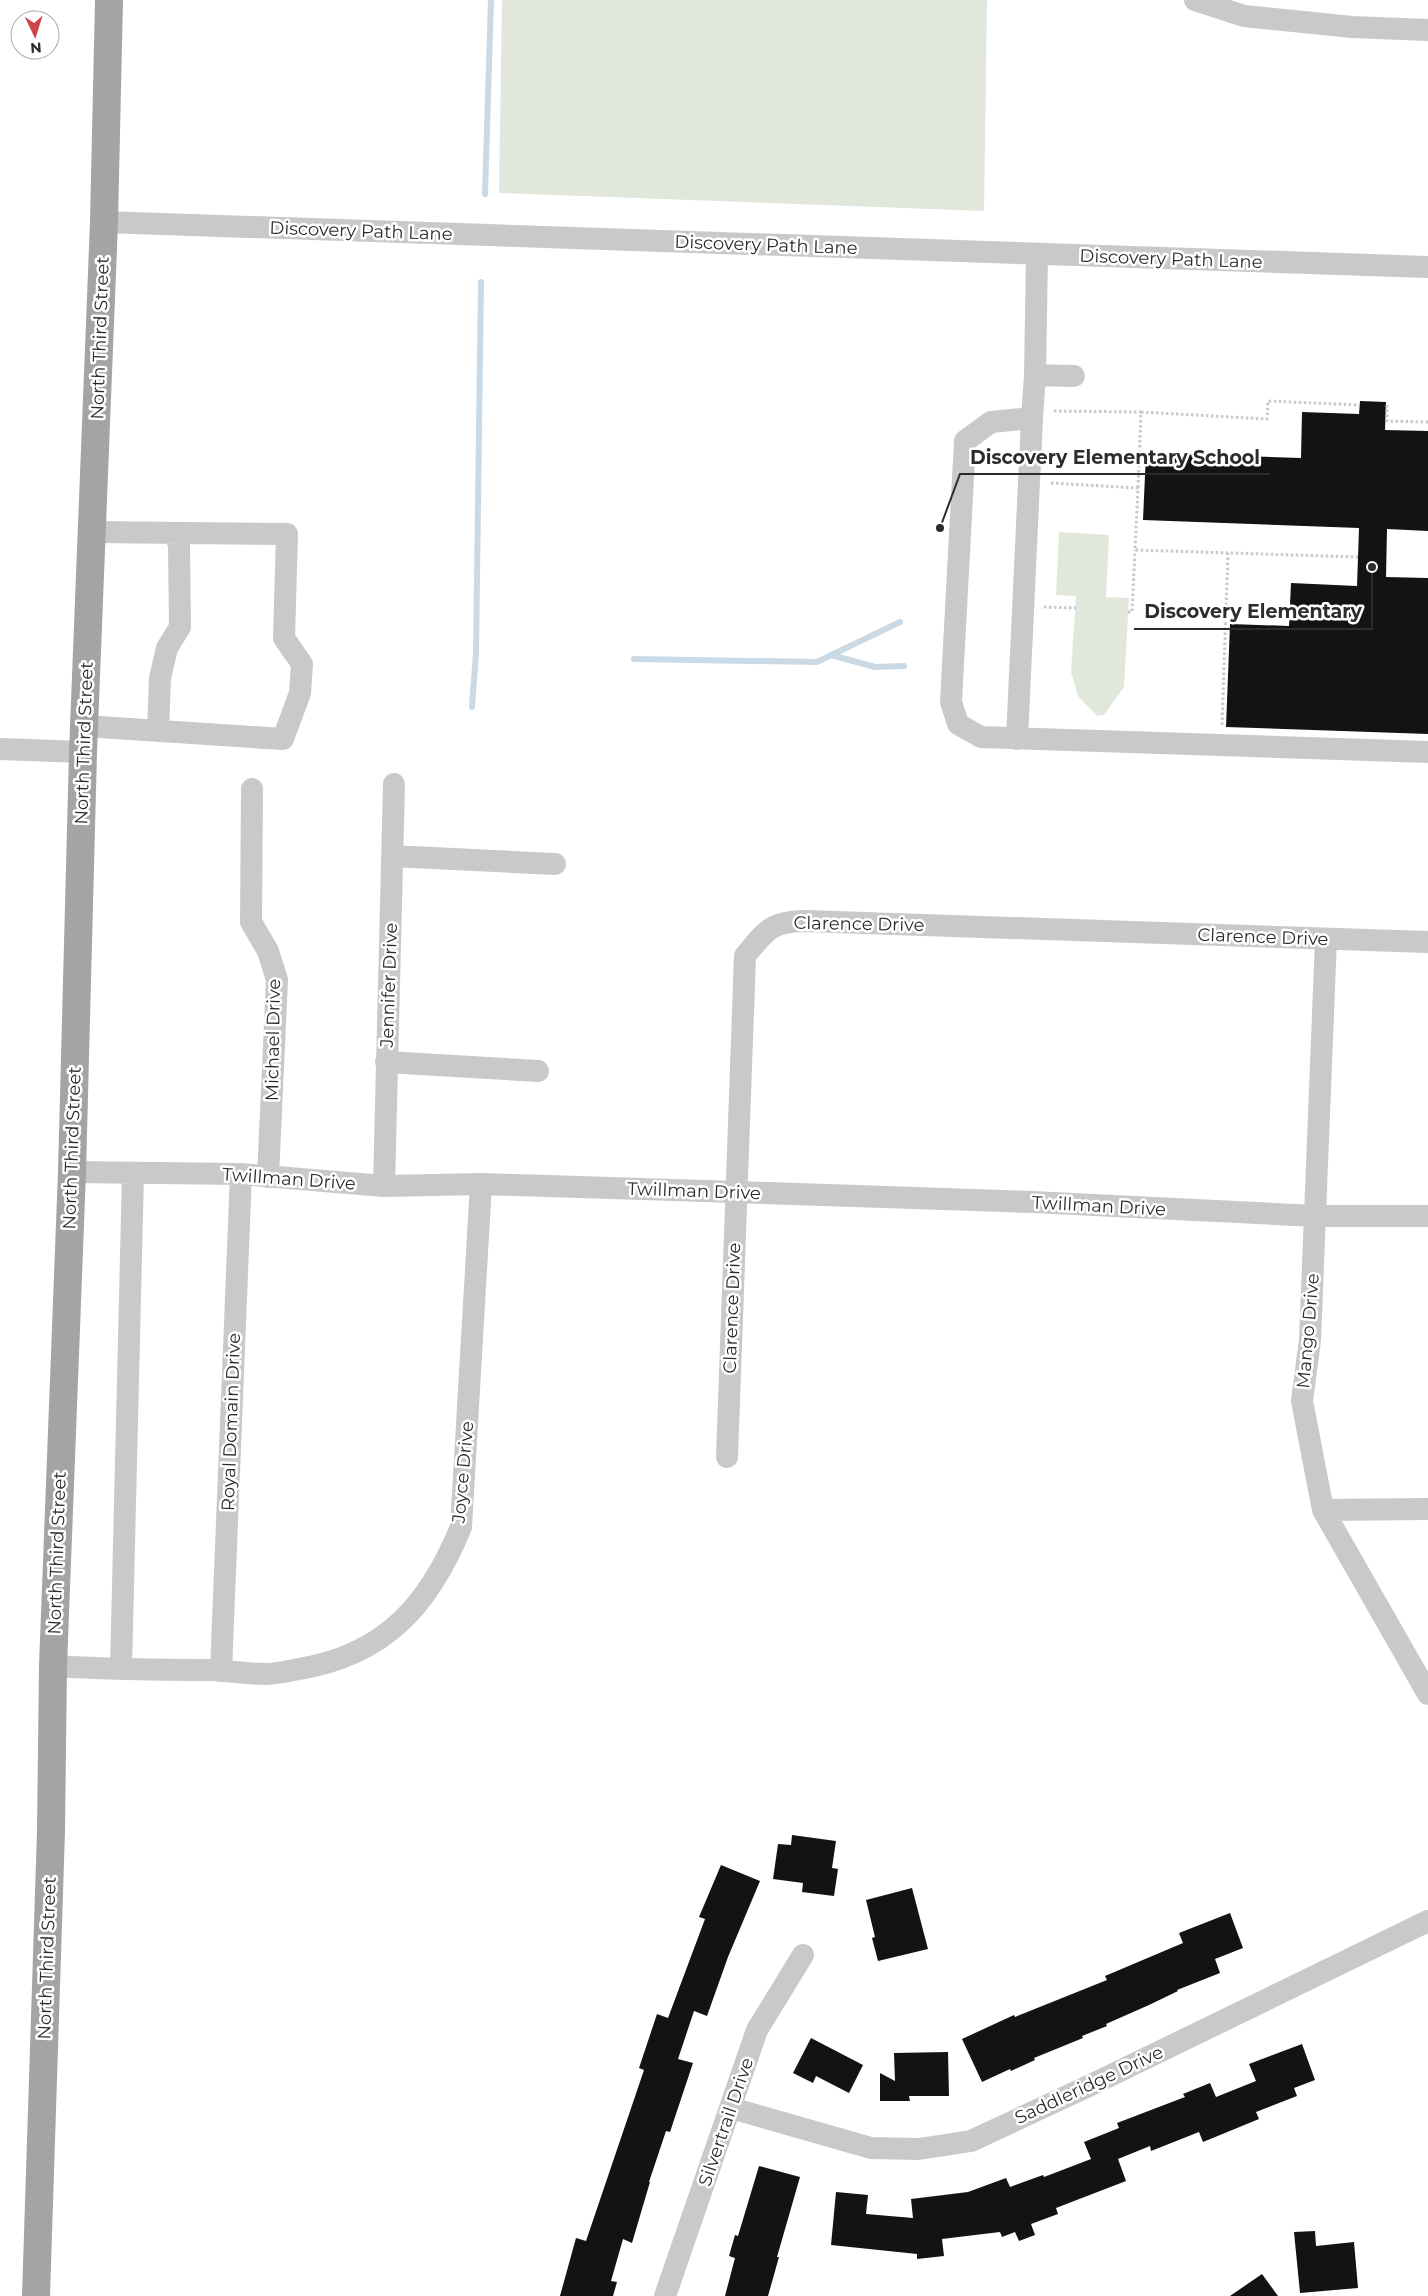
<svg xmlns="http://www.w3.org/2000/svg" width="1428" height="2296" viewBox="0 0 1428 2296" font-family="Montserrat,sans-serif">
	<rect width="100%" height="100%" fill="#fff"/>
	<!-- green -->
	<path fill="#e1e8db" d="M502,0H987L984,211L499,193Z
		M1059,532L1109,535L1106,597L1129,598L1124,687L1104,715L1097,716L1078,696L1071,672L1076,596L1056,595Z"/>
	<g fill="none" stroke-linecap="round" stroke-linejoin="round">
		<!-- stream -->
		<path stroke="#c9d9e5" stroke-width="6" d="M485,194L491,0
			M831,655L875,667L904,666
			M634,659L817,662L900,622
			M472,707L476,653L481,282"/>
	</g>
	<!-- building -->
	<path fill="#131313" d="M1360,401L1386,402L1385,430L1428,431V531L1387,529L1386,577L1428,578V734L1226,727L1230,624L1289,626L1291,583L1357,586L1359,528L1143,520L1146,453L1301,458L1302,412L1359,414Z
		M792,1835L836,1841L832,1868L838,1869L834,1896L802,1892L803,1883L773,1879L778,1844L791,1845Z
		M721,1865L760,1881L728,1957L707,2016L694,2011L678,2059L693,2063L670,2132L666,2131L649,2182H650L632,2243L623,2239L611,2281L617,2282L613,2296H560L576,2238L586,2241L644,2070L639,2068L657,2014L668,2018L705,1919L699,1917Z
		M912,1888L928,1949L878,1961L872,1938L875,1937L866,1900Z
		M1230,1913L1243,1948L1215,1959L1220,1973L1177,1990L1178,1991L1149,2005L1106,2024L1107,2026L1082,2036L1083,2038L1034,2058L1035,2060L1011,2071L1010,2069L982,2082L962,2039L1014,2015L1015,2017L1107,1980L1105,1976L1183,1943L1179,1933Z
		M811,2038L863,2065L849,2093L816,2076L813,2083L793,2073Z
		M1302,2044L1315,2080L1294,2088L1297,2096L1256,2112L1259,2119L1203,2142L1199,2132L1151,2151L1150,2146L1118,2159L1126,2181L1056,2208L1058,2214L1031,2224L1035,2235L1019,2241L1015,2232L1002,2237L1000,2232L942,2239L944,2256L917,2259V2254L831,2245L836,2192L868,2195L866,2214L913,2218L911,2199L968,2192L1006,2178L1010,2187L1043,2175L1044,2177L1091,2159L1084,2142L1119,2128L1117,2123L1185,2097L1183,2094L1210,2083L1216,2097L1256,2081L1249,2064Z
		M948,2052L949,2096H909L910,2101H880V2073L895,2081L894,2053Z
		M759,2166L800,2177L777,2257H779L768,2296H725L735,2258L729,2256L735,2235L738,2236Z
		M1315,2231L1316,2246L1354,2242L1358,2288L1300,2293L1294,2232Z
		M1262,2274L1278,2296H1230Z"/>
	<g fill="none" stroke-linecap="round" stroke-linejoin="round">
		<!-- path -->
		<path stroke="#c9c9c9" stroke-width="3" stroke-dasharray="2.5 2.5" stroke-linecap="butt" d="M1386,407L1387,406V421L1428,422
			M1054,411L1141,412L1138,488
			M1141,412L1267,419L1268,401L1359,405
			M1051,483L1138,488L1135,550L1358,557
			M1044,607L1076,608
			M1128,612H1132L1135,550
			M1222,725L1228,553"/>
		<!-- minor -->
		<path stroke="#c9c9c9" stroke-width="22" d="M1195,0L1244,16L1352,27L1428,30
			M104,222L1428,267
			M1037,254L1035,375L1074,376
			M1035,375L1032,418L991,422L965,441L951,702L958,724L981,737L1428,752
			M84,726L283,739L300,693L302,664L284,638L287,534L92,532
			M158,731L160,678L167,648L180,627L179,545L175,533
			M1017,739L1032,418
			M0,749L83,752
			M252,789L251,922L268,951L277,980L268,1177
			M392,856L555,864
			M1326,939L1310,1340L1302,1401L1323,1510L1428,1694
			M386,1062L538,1071
			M72,1172L241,1174L384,1186L481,1184L736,1192L1033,1202L1316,1216H1428
			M384,1186L394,784
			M727,1457L745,956C766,930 772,921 806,921L1428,942
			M1323,1510L1428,1509
			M53,1666C106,1669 159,1670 212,1670C230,1671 248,1674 265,1674C276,1674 288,1671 299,1669C385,1655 429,1605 461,1527L481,1184
			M121,1669L133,1173
			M221,1671L241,1174
			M731,2108L871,2148L919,2149L971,2141L1093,2084L1428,1921
			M665,2296L757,2030L803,1955"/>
		<!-- major -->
		<path stroke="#a4a4a4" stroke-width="28" d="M36,2296L51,1831L53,1666L72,1172L83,752L104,222L109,0"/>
	</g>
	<g text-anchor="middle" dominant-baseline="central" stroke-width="5" stroke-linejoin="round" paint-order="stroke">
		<!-- street labels -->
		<g font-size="18" fill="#2c2c2c" stroke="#fff">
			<text transform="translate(361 231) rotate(2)">Discovery Path Lane</text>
			<text transform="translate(766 245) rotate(2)">Discovery Path Lane</text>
			<text transform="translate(1171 259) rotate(2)">Discovery Path Lane</text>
			<text transform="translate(100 338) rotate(-88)">North Third Street</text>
			<text transform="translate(84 743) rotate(-88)">North Third Street</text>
			<text transform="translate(859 924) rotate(1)">Clarence Drive</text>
			<text transform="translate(1263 937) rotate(2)">Clarence Drive</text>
			<text transform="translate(389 985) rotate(-88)">Jennifer Drive</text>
			<text transform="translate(273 1040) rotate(-89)">Michael Drive</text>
			<text transform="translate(72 1148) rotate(-88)">North Third Street</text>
			<text transform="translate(289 1179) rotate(4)">Twillman Drive</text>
			<text transform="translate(694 1191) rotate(2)">Twillman Drive</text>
			<text transform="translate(1099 1206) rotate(3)">Twillman Drive</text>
			<text transform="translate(732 1308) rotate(-88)">Clarence Drive</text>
			<text transform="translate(1308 1331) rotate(-85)">Mango Drive</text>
			<text transform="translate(231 1422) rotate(-88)">Royal Domain Drive</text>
			<text transform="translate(463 1472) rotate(-85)">Joyce Drive</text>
			<text transform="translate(57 1553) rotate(-88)">North Third Street</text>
			<text transform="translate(47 1958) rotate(-88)">North Third Street</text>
			<text transform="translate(1089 2085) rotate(-25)">Saddleridge Drive</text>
			<text transform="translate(726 2122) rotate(-71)">Silvertrail Drive</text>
		</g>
	</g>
	<!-- callouts -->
	<path fill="none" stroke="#2c2c2c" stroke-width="2" d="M940 528L960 474H1270M1372 567L1372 629H1134"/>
	<g fill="#2c2c2c" stroke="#fff" stroke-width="2">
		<circle cx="940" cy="528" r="5"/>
		<circle cx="1372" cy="567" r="5"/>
	</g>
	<g font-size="19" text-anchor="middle" font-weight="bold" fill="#2c2c2c" stroke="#fff" stroke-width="5" stroke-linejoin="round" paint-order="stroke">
		<text x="1115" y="464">Discovery Elementary School</text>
		<text x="1253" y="618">Discovery Elementary</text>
	</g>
	<!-- north arrow -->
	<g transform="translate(35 35) rotate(176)"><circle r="24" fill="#ffffff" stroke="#ababab"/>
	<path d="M0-4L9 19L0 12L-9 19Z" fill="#ce4347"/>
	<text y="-8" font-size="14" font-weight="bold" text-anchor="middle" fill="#2c2c2c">N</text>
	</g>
</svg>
